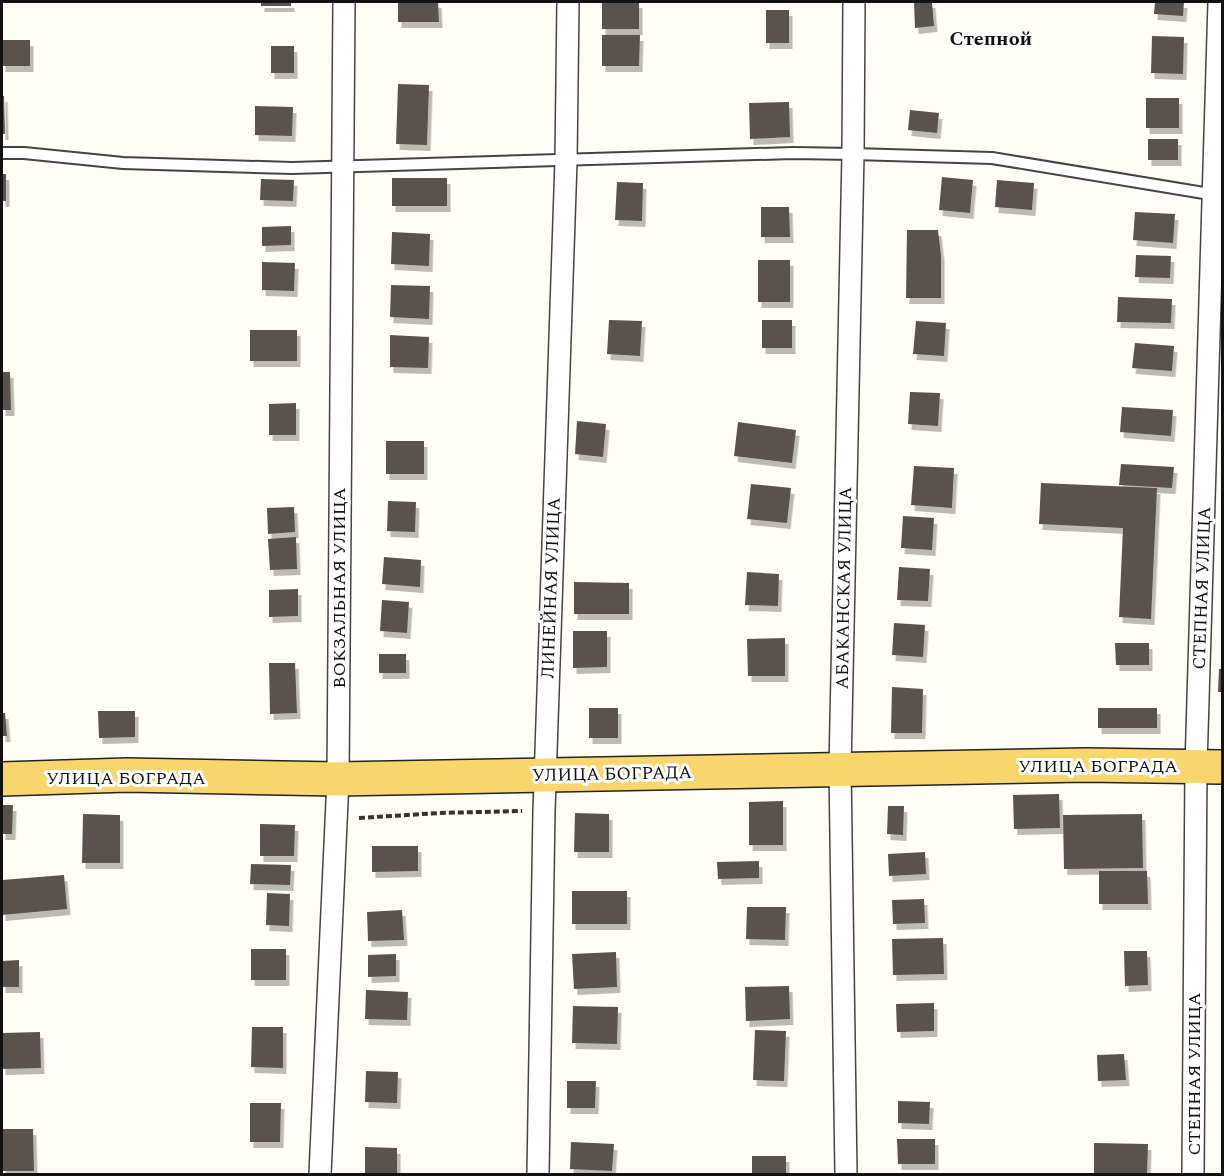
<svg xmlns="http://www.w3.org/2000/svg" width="1224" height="1176" viewBox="0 0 1224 1176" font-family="Spectral,serif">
	<defs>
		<filter id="shadow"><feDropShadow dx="3.5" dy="6" stdDeviation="0" flood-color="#0004"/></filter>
	</defs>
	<rect width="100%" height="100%" fill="#fffdf5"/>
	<!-- building -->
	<path fill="#5a524d" filter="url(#shadow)" d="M261,2H291V6H261Z
		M398,2H438L439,22H398Z
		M602,2H639V29H602Z
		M914,2H932L934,26L915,28Z
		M1155,2H1184L1183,16L1154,14Z
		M766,10H789V43H766Z
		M602,35H640L639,66H602Z
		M1152,36L1184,37L1183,74L1151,73Z
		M2,40H30V66H2Z
		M271,46H294V73H271Z
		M398,84L429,85L427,145L396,144Z
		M2,96H4L5,134H2Z
		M1146,98H1179V128H1146Z
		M789,102L790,137L750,139L749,103Z
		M255,106L293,107L292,136L255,135Z
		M910,110L939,113L937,133L908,130Z
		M1148,139H1178V160H1148Z
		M2,174H6V201H2Z
		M942,177L973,180L970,213L939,210Z
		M392,178H447V206H392Z
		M261,179L294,180L293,201L260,200Z
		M997,180L1034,183L1032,210L995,207Z
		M617,182L643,183L642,221L615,220Z
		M761,207H789L790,237H761Z
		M1135,212L1175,214L1173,243L1133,240Z
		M291,226V245L262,246V227Z
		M907,230H938L941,255V298H906Z
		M392,232L430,234L429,266L391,264Z
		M1136,255L1171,256L1170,278L1135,277Z
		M758,260H790V302H758Z
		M262,262L295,263L294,291L262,290Z
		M391,285L430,286L429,319L390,317Z
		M1118,297L1172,299L1171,323L1117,322Z
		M609,320L642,321L640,356L607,354Z
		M762,320H792V348H762Z
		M916,321L946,323L944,356L913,354Z
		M250,330H297V361H250Z
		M390,335L429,337L428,368L390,367Z
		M1135,343L1174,346L1172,371L1132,368Z
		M2,372H10L11,410H2Z
		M910,392L940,393L938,426L908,424Z
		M296,403V435H269V404Z
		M1122,407L1173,410L1171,436L1120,432Z
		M577,421L606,424L603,457L575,454Z
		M738,422L796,430L792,463L734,456Z
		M386,441H424V474H386Z
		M1121,464L1174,467L1172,488L1119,485Z
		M914,466L954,468L952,508L911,505Z
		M1041,483L1157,488L1151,619L1119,617L1123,528L1039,524Z
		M751,484L791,488L787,523L747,519Z
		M388,501L416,502L415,532L387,531Z
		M294,507L295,532L268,534L267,508Z
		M903,516L934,518L932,550L901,548Z
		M296,537L297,569L270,570L268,539Z
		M384,557L421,560L420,587L382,584Z
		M899,567L930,569L928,601L897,600Z
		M747,572L779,574L778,606L745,605Z
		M574,582L629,583V614H574Z
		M298,589V616L269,617V590Z
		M382,600L409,602L407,633L380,631Z
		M894,623L925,625L923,657L892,655Z
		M573,631H607V667L573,668Z
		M785,638V676H748L747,639Z
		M1115,643H1149V665H1116Z
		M379,654H406V673H379Z
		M269,663H295L297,713L270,714Z
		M1219,669H1222V692H1218Z
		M892,687L923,689L922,733H891Z
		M589,708H618V738H589Z
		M1098,708H1157V728H1098Z
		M98,711H135V737L99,738Z
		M2,713H5L7,736H2Z
		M1059,794L1060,828L1014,829L1013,795Z
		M783,801V845H749V802Z
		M2,805H13L12,834H2Z
		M888,806H904L903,835L887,834Z
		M575,813L609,814V852H574Z
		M83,814L120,815V863H82Z
		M1142,814L1143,868L1064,869L1063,815Z
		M260,824L295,825L294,856H260Z
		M372,846H418V871L372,872Z
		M925,852L926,874L889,876L888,854Z
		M759,861V878L718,879L717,862Z
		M251,864L291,865L290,885L250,884Z
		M1099,871H1147L1148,904H1099Z
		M64,875L67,909L2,915V880Z
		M572,891H627V924H572Z
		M267,893L290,894L289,926L266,925Z
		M924,899L925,923L893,924L892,900Z
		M747,907H786L785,940L746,939Z
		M402,910L404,940L368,941L367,912Z
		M943,938L944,974L893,975L892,939Z
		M251,949H286V980H251Z
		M1124,951H1147L1148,985L1125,986Z
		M616,952L617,987L574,989L572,954Z
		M396,954V976L368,977V955Z
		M19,960V987H2V961Z
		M789,986L790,1019L746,1021L745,987Z
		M366,990L408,992L407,1020L365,1019Z
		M934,1003V1031L897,1032L896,1004Z
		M573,1006L618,1007L617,1044L572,1043Z
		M252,1027H283V1068L251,1067Z
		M755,1030L786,1031L784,1081L753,1080Z
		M40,1032L41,1068L2,1069V1033Z
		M1124,1054L1126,1080L1098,1081L1097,1055Z
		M366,1071L398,1072L397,1103L365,1102Z
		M567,1081H596L595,1108H567Z
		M898,1101L930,1102L929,1124L898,1123Z
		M250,1103H281L280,1142H250Z
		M2,1129H33L34,1171H2Z
		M897,1139H935V1164H898Z
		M571,1142L614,1144L612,1171L570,1169Z
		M1094,1143L1148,1144L1147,1174H1094Z
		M365,1147L397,1148V1174H365Z
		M752,1156H786V1174H752Z"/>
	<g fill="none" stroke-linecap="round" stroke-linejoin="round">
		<!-- service casing -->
		<g stroke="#444" stroke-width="14">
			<path id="service" d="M2,153H24L123,163L292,168L793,153L853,154L992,158L1216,195"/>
		</g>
		<!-- minor casing -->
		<g stroke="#444" stroke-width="24">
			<path id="minor" d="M320,1174L338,779L344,2
				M538,1174L544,811L566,161L568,2
				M846,1174L840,769L853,154L854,2
				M1193,1174L1196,766L1219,2"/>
		</g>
		<!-- primary casing -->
		<g stroke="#222" stroke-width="36">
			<path id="primary" d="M2,779L127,775L338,779L1086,765L1222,767"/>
		</g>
		<!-- path -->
		<path stroke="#333" stroke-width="4" stroke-dasharray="6 3" stroke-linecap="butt" d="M359,818L439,813L522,811"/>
		<!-- service -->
		<use href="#service" stroke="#fff" stroke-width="10"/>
		<!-- minor -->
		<use href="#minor" stroke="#fff" stroke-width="21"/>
		<!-- primary -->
		<use href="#primary" stroke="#f9d66b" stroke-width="33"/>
	</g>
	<g text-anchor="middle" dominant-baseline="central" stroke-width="6" stroke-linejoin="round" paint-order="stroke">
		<!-- street labels -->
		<g font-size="18" fill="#111" stroke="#fff">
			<text transform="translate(339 588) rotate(-90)">ВОКЗАЛЬНАЯ УЛИЦА</text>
			<text transform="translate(551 588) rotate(-88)">ЛИНЕЙНАЯ УЛИЦА</text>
			<text transform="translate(844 588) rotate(-89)">АБАКАНСКАЯ УЛИЦА</text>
			<text transform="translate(1202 588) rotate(-88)">СТЕПНАЯ УЛИЦА</text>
			<text x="1098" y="766">УЛИЦА БОГРАДА</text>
			<text transform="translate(612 774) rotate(-1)">УЛИЦА БОГРАДА</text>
			<text x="126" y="778">УЛИЦА БОГРАДА</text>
			<text transform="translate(1194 1074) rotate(-90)">СТЕПНАЯ УЛИЦА</text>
		</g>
		<!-- neighbourhood labels -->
		<g font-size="20" font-weight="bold" fill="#111" stroke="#fff">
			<text x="991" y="39">Степной</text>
		</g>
	</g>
	<!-- border -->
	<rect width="1224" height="1176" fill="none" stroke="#111111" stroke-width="6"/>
</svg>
